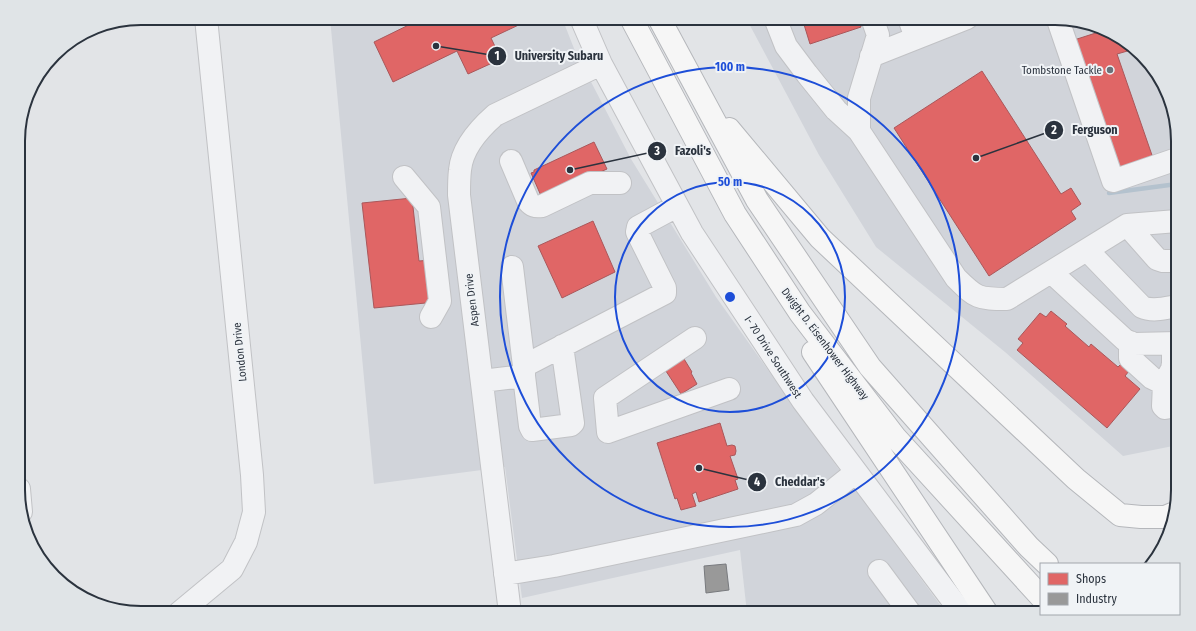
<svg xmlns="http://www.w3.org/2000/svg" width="1196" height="631" viewBox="0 0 1196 631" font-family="'Fira Sans Condensed',sans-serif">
	<rect width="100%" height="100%" fill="#e2e4e7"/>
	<!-- built -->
	<path fill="#d1d4da" d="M330,18H562L575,51L631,159L716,297L838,468L861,497L946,613H747L740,550L522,598L505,467L374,484Z
		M746,18H1055L1109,31L1157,73L1177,125L1178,445L1123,456L1005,352L876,247L819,155Z"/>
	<!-- shops -->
	<path fill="#e06666" stroke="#aa575a" d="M423,18H523L525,22L491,38L501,59L468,74L457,51L393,82L374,42Z
		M802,18H858L861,27L810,44Z
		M1105,30L1109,31L1131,50L1117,54L1154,161L1115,174L1071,41Z
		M982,71L1061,194L1071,188L1081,204L1071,211L1076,219L989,276L894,128Z
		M594,142L607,169L542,198L531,173L534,172V170Z
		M412,198L419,261L432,260L436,302L374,308L362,203Z
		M593,221L615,272L562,298L538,246Z
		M1051,311L1067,324L1065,326L1089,347L1091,344L1118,367L1121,364L1129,371L1125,376L1140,389L1107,428L1017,350L1023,343L1018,339L1040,313L1046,317Z
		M681,354L692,372L691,373L697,384L681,394L662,365Z
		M720,423L727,446L732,445L735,446L736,451L735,455L730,456L738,479L735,480L738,489L699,502L696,492L692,494L696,506L681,510L677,498L675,499L657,443Z
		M898,605L902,613H858Z"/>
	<!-- industry -->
	<path fill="#999" stroke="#787a7e" d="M726,564L729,590L706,593L704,566Z"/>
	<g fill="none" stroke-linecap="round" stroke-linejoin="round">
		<!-- stream -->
		<path stroke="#b4c2ce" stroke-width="4.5" d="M1109,193L1177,184"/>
		<!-- minor casing -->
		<g stroke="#c1c2c5" stroke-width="24">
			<path id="minor" d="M581,18L601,64L692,233L803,401L962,613
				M775,18L786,46L807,74L836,110L859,131L956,278C976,298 978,299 1007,299L1127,225L1177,221
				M909,18L916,38
				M1061,19L1058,20L1113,181L1174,160
				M871,56L967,18
				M859,131V98L878,35L872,18
				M511,161L528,201C532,206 535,207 542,206L590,183H620
				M404,177L429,207L440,301L431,317
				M1127,225L1157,259L1163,261H1177
				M1087,250L1142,307C1153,312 1166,308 1177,306
				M512,267L524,366
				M1051,272L1125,340L1134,344L1178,343
				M695,338L605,398L608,432L729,389
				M1130,342V358L1152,378L1164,384
				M1173,343V363L1172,369L1164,384L1163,406L1165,408L1178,406
				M524,376L530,426L532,430L571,425L573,423L562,346
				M482,381L524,376V366L665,293V288L637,232L638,227L677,206
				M19,489L21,512
				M879,571L910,613
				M505,574L554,566L796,515L816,504L856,472
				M179,613L232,569L246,542L254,512L252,475L206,18
				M510,613L459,195C459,187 459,178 460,170C462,148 479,129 495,115L601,64"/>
		</g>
		<!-- highway casing -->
		<g stroke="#b5b7bb" stroke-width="24">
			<path id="highway" d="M631,18L735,214L800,313L895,437L1041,597
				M659,18L757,200L870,367L1029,547L1047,564
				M729,129L820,238L1076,479L1120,515L1141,517H1165L1172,514
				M813,352L987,613"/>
		</g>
		<!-- minor -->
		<use href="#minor" stroke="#f1f2f4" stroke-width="22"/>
		<!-- highway -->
		<use href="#highway" stroke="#f6f6f6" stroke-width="22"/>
	</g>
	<!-- distance rings -->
	<g fill="none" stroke="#1d4ed8" stroke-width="2">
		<circle cx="730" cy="297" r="115"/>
		<circle cx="730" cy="297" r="230"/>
	</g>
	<!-- markers -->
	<circle fill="#6b7179" stroke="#f0f3f6" stroke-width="1.5" cx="1110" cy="70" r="4"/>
	<g text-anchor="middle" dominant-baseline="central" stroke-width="4" stroke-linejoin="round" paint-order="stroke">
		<!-- poi labels -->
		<g font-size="11" fill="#2b333e" stroke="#f0f3f6" text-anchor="end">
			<text x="1102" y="70">Tombstone Tackle</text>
		</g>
		<!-- street labels -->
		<g font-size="11" fill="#2b333e" stroke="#f0f3f6">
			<text transform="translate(472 300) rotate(-97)">Aspen Drive</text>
			<text transform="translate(825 344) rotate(53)">Dwight D. Eisenhower Highway</text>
			<text transform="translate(240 352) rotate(-96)">London Drive</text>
			<text transform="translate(773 357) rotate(57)">I- 70 Drive Southwest</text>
		</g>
	</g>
	<!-- crop -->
	<path d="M0 0H1196V631H0ZM141 25H1055A116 116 0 0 1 1171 141V490A116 116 0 0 1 1055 606H141A116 116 0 0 1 25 490V141A116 116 0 0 1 141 25Z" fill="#e0e4e7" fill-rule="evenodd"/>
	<path fill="none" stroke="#2b333e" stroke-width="2" d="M141 25H1055A116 116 0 0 1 1171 141V490A116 116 0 0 1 1055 606H141A116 116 0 0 1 25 490V141A116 116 0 0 1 141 25Z"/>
	<circle cx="730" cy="297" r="6" fill="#1d4ed8" stroke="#f0f3f6" stroke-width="2"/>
	<g font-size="12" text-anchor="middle" font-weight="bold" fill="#1d4ed8" stroke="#f0f3f6" stroke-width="4" stroke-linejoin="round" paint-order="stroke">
		<text x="730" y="71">100 m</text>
		<text x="730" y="186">50 m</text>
	</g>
	<!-- callouts -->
	<path fill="none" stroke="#2b333e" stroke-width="1.5" d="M436 46L497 56M976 158L1054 130M570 170L657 151M699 468L757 482"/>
	<g fill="#2b333e" stroke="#f0f3f6" stroke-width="1.5">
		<circle cx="436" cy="46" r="4"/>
		<circle cx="976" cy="158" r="4"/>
		<circle cx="570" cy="170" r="4"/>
		<circle cx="699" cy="468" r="4"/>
		<circle cx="497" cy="56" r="10"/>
		<circle cx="1054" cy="130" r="10"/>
		<circle cx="657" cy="151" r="10"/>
		<circle cx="757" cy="482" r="10"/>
	</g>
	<g font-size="12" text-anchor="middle" font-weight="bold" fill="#fff">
		<text x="497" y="60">1</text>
		<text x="1054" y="134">2</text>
		<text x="657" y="155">3</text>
		<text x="757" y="486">4</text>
	</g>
	<g font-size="12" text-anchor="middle" font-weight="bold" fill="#2b333e" stroke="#f0f3f6" stroke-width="4" stroke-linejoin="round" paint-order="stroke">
		<text x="559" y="60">University Subaru</text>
		<text x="1095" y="134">Ferguson</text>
		<text x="693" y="155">Fazoli's</text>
		<text x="800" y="486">Cheddar's</text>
	</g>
	<!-- legend -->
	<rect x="1040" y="563" width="140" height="52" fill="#f0f3f6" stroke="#a1a6ac"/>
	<rect x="1048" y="573" width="20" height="12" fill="#e06666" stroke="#a1a6ac"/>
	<text x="1076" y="583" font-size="12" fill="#2b333e">Shops</text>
	<rect x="1048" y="593" width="20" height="12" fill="#999999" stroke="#a1a6ac"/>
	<text x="1076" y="603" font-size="12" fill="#2b333e">Industry</text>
</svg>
